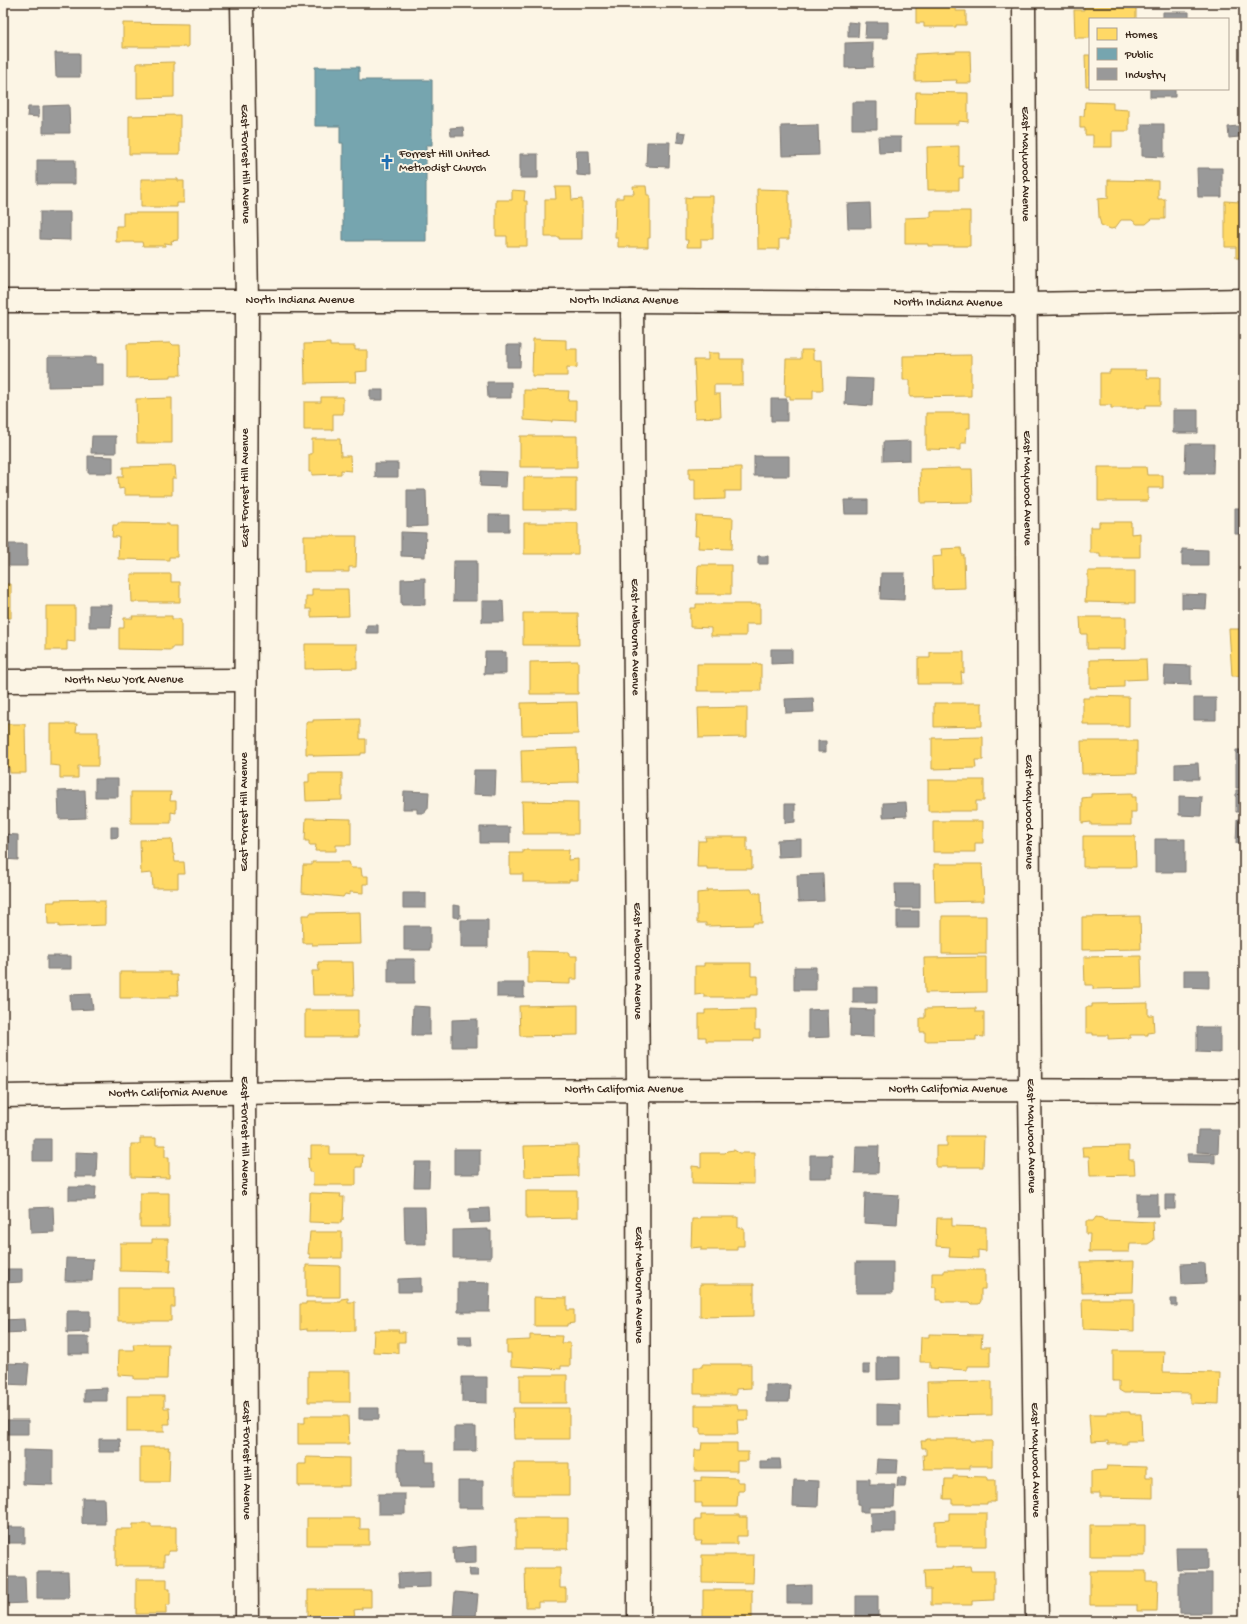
<svg xmlns="http://www.w3.org/2000/svg" width="1247" height="1624" viewBox="0 0 1247 1624" font-family="'Gochi Hand',sans-serif">
	<rect width="100%" height="100%" fill="#fcf5e5"/>
	<filter id="ink" filterUnits="userSpaceOnUse"><feTurbulence type="fractalNoise" baseFrequency=".025" numOctaves="2"/><feDisplacementMap in="SourceGraphic" scale="8" xChannelSelector="R" yChannelSelector="G"/><feConvolveMatrix kernelMatrix="1 2 1 2 8 2 1 2 1" color-interpolation-filters="sRGB"/></filter>
	<g filter="url(#ink)">
		<!-- homes -->
		<path fill="#ffd966" stroke="#c4a450" d="M916,3H956V11H966V25H956V27H924V23H916Z
			M1084,3H1136V19H1090V38H1075L1074,10H1084Z
			M123,23L188,24V47H123Z
			M956,51H970L971,83H956L957,80L915,81V54L956,52Z
			M1085,55H1090V86H1086Z
			M174,62V97L137,98V63Z
			M916,92L968,93V122L959,121V124H915Z
			M1085,102L1113,103V109L1129,110V131H1112V147H1093V135H1085V128H1080V116H1084Z
			M180,115V154H129V116Z
			M959,146V166H963V178H959V190H928L927,147Z
			M141,179H178V181H184V203H177V207H141Z
			M1108,180L1158,181V199H1165V219H1152L1146,224H1137L1132,220H1121L1115,228L1111,229L1101,225L1099,217L1098,199L1108,198Z
			M633,186H646L647,195H650V238H648V247H618V238H615L616,198H623V194H634Z
			M555,187H571L572,200L582,199V239H559V237H545V199H556Z
			M757,189L789,190V239H779V249H758Z
			M512,190L525,191L524,201H527V246H507V236H496V200H512Z
			M692,196H713V239H701V247H687L688,240H685V197L692,198Z
			M1225,201L1240,202V220H1244V258H1236V247H1225Z
			M931,211H970V246H928V244H905V218L931,217Z
			M123,213H178V240L171,241L172,244L165,243V246H143L142,242H116V226H123Z
			M533,339L566,340V349H577V368L567,367V376H532Z
			M171,343L173,345H180L181,375H171V377L127,378V344Z
			M330,343V346H355V350H367V371L355,372L356,382L305,383L304,344Z
			M801,350H813V360H822L823,390H813V399H790V396H785L786,359H801Z
			M708,353H719V359H743V385H714V394H720L721,417L695,418L694,400H696L694,360H708Z
			M971,355V396L910,397V380H903V356Z
			M1110,370H1146L1147,378H1160V405H1146V408H1111V405H1100V373H1110Z
			M524,390L569,391L568,401H576V421L552,420V422L524,420Z
			M321,397H343V414H333V430H304V402H321Z
			M172,398V443H137L136,399Z
			M926,413H970V428H967L966,443H961V450L926,449Z
			M520,436H577V467H520Z
			M312,439H340L341,456H350L351,471L341,470V474L312,475V472H309V454H312Z
			M175,466L176,478H172V495H124V488L119,489L118,477H123V467Z
			M741,467V491H725V499L695,500V479H689V468Z
			M1098,467H1146L1147,475H1163V488H1148V501H1098Z
			M961,468V469H972L973,502L921,503L920,469Z
			M524,477H576V510H524Z
			M696,516L733,518L732,549L698,548L699,536H695Z
			M1099,522H1131V534L1140,533V557H1100V553H1090V527H1099Z
			M118,523L169,524V526H177V557H169V560L118,559L119,537H112L113,525H118Z
			M524,523H578V554H524Z
			M304,536H357L356,567H349V572H304Z
			M961,548L962,555H964L965,588L933,589L932,557L942,556L941,549Z
			M698,565H731V594H697Z
			M1088,571H1135V603L1085,602L1086,587H1088Z
			M131,574H171V582H180V602H132Z
			M3,584H11V618H3Z
			M312,589H348L349,616L311,617V609H306V596H312Z
			M696,604H760V624H746V636H711V628L690,627V608H696Z
			M46,606H75V642L67,641V650H46Z
			M523,613H578L579,645H523Z
			M132,616H172V619H181V647H172V650L119,649V628H124V618H133Z
			M1080,617H1126V649H1087V634H1081Z
			M1229,629H1244V676H1232Z
			M305,644H357V668L305,669Z
			M930,652H964V673L961,672L962,684H918V658H930Z
			M1146,659L1147,679L1124,680V687L1090,688V660Z
			M578,661V694H530V662Z
			M697,664H761V691H697Z
			M1089,696L1129,697V726H1089V724H1083V698H1089Z
			M577,702L578,734L522,735L521,703Z
			M934,703H982V726L934,727Z
			M747,707V737L699,738L698,708Z
			M360,719V739H366V753H361V755L314,756L313,754H306V722H313V720Z
			M6,724H25L26,773H10L9,767H3V732H6Z
			M50,724H77L76,732H98V766H78V778H60V766L50,765Z
			M983,737V760H975L976,768L932,769V738Z
			M1081,741H1137V773L1082,774Z
			M577,748L578,782L522,783L521,750Z
			M309,773H342V800L306,801L305,782H309Z
			M928,780H984V801H976V811H928Z
			M131,792H171L170,801H176V813L171,812V823H131Z
			M1132,793V797H1136V812H1131V825H1091V822L1082,823V798L1091,797V794Z
			M522,801L578,802V834H523Z
			M306,818L351,819V845H336V851H315L316,845H309V841H305Z
			M933,821H983V843H975V852H933Z
			M1083,836H1135L1136,867H1083Z
			M705,837H747V851H752V869H707V867H697L698,841H706Z
			M172,839L173,854H174L175,862H184L185,874H178V888H153L152,873L141,874L140,840Z
			M523,850H569L568,860L578,859V880H569V882H523V874H510V853H523Z
			M312,862H349L351,868H361L362,876H368V884H363V893L350,892V895L345,894L343,897L302,893L303,865H312Z
			M934,864H982L984,901L935,902Z
			M751,889L753,893H761L762,923H753V925L706,926V923H697V893L707,892V890Z
			M95,899V901H105V925L59,927V924H48L47,902H55V900Z
			M360,912L361,944L312,945V943H303L302,915H310V913Z
			M942,916H986V954H942Z
			M1140,916L1141,949L1082,950V917Z
			M528,951L569,952V956H577V979H570V984L528,983Z
			M1141,956L1142,988L1093,989V985H1085L1084,957Z
			M986,957V992L925,993L924,958Z
			M318,962H353L354,995H313L312,971H319Z
			M704,963H751V976H758V995H750V997H704V994L695,995V966H704Z
			M120,972H170V975H177L178,995H170V998H120Z
			M1148,1003V1015H1153L1154,1032L1148,1033V1035H1130V1038L1108,1039V1035H1093V1033H1086V1007H1092V1004Z
			M578,1005V1035L520,1036L519,1006Z
			M976,1008V1012H984V1037L976,1036V1040L925,1041V1032H920V1018H925V1009Z
			M755,1009V1030H760V1038H754V1041H706V1037H699V1014H705V1010Z
			M305,1010H358V1037H305Z
			M947,1136H984L983,1167H936V1146H947Z
			M140,1138H156V1145H165V1157H169V1178L131,1177V1144H140Z
			M578,1145V1176L525,1177L524,1146Z
			M311,1146H330V1154H356V1155H363L362,1167H356V1185H313V1172H309L308,1158L311,1159Z
			M1129,1146V1160H1134L1135,1175L1090,1176L1089,1156H1083L1082,1147Z
			M734,1150L739,1153H754V1184L692,1183V1166L701,1167V1153H725L727,1151Z
			M526,1191H577V1218L526,1219Z
			M140,1193H169V1227H140Z
			M310,1193L341,1194L340,1197H344L343,1220H341V1223L309,1222Z
			M700,1217H738V1228H744V1246H737V1250H701V1247L691,1248L692,1219H700Z
			M1096,1217L1102,1218L1104,1220L1153,1222L1154,1240L1148,1244H1130L1129,1252H1089L1090,1234H1086V1221H1093Z
			M937,1218H952V1226L986,1227V1251L978,1250V1258L949,1257L950,1247L936,1246Z
			M310,1232H342V1258H310V1254H308Z
			M152,1239H168V1259H171L170,1272L120,1271V1243H152Z
			M1134,1261L1133,1292L1082,1293L1081,1262Z
			M306,1265L340,1266V1297H306Z
			M944,1270H985V1289H981V1301L979,1304H972L970,1302H942V1300H936V1287H932V1273H944Z
			M700,1284H754V1316L700,1317Z
			M118,1288H175V1307H171V1321H118Z
			M534,1297L567,1298V1310H574V1323L567,1324V1326H534Z
			M348,1298V1302H355V1331H307V1329L300,1330V1304H306V1302H341V1299Z
			M1082,1299H1134V1331L1083,1329Z
			M374,1330H399L398,1332H405V1342H398V1353L373,1352Z
			M929,1334L982,1335L981,1347H990V1366H967V1370L930,1368V1362H920L921,1337H929Z
			M530,1335L562,1336L561,1343H570V1366H561V1369L511,1366V1353H507V1341L530,1340Z
			M133,1344H168L167,1379H134V1376L118,1375L119,1350H134Z
			M1113,1351H1164L1163,1372L1220,1373L1219,1404L1190,1403V1393L1130,1392V1393H1124L1119,1390V1381H1113Z
			M702,1364H751V1388L736,1389V1395H702V1394H694V1367H702Z
			M308,1371H350V1402H308Z
			M520,1375H567V1403H520Z
			M992,1381V1415L928,1416L927,1382Z
			M127,1396H164V1408H169L170,1424H164V1432H127Z
			M695,1405H737L738,1410H748V1420H737L738,1434H701V1427H695Z
			M513,1408H569V1439H514Z
			M1107,1412H1130V1414H1141L1142,1441H1127V1444H1108V1441L1091,1442L1089,1414H1107Z
			M305,1416H348L349,1444H298V1423H305Z
			M926,1439H970V1441H992V1466H970V1469H924L923,1455H926V1448H922L921,1441H926Z
			M702,1443H737V1452H748V1461H737V1471H694L695,1450H701Z
			M140,1447H169L168,1450H170L169,1482H140Z
			M306,1457L349,1458V1486H298V1464H306Z
			M514,1463H569V1495H514Z
			M1107,1466L1146,1467V1477H1153V1498L1100,1497V1493H1091V1471L1106,1470Z
			M953,1476L987,1477V1480H995V1502H987V1504H952V1499H944L945,1479H953Z
			M701,1477L737,1478V1482H744V1491H738L737,1507H702V1503H695V1480L701,1481Z
			M949,1513H987V1546H935V1521L949,1520Z
			M701,1515H739V1517H747V1536H737V1544H701L702,1541H695V1520H701Z
			M307,1518H360V1529H369V1545H307Z
			M516,1518H568V1549H516Z
			M133,1524H151V1527H176V1551H168V1555H164V1566H116V1529H133Z
			M1090,1525H1145V1556H1090Z
			M702,1555H754L753,1583L702,1582Z
			M970,1566L971,1571H994V1600L972,1601V1605H931V1589H925L924,1570L953,1569V1567Z
			M525,1568H560V1588H566V1602H538V1607H526Z
			M1090,1571H1146V1581H1158L1157,1611H1137V1605H1090Z
			M136,1579H167V1589H170V1605H166V1614H136Z
			M308,1590H371V1607H362V1609L354,1610L355,1618H308Z
			M703,1590H752V1618H703Z
			M986,1619V1621H936V1620Z"/>
		<!-- public -->
		<path fill="#76a5af" stroke="#648084" d="M315,67H359V80H432V145H426V241H343V143H340V126H315Z"/>
		<!-- industry -->
		<path fill="#999" stroke="#7d7874" d="M1163,12H1189V19H1163Z
			M848,22L859,23L858,37H848Z
			M866,22H888V38H865Z
			M873,42V67L845,68V43Z
			M55,53H80V77H56Z
			M1150,89H1175V97H1150Z
			M852,102H877V129H852Z
			M69,105L70,133H43V106Z
			M28,107H39V117L27,116Z
			M1142,124H1164V157L1142,156Z
			M818,125L819,155L782,156L781,126Z
			M1238,126L1239,137L1229,138L1228,127Z
			M463,127L464,136H451L450,128Z
			M678,132L686,133L684,143L677,142Z
			M878,137H901V152L879,153Z
			M647,142H670L669,167L646,166Z
			M576,151H589L590,176L577,175Z
			M520,154H538V178H520Z
			M37,160H75V184H37Z
			M1197,168H1222V197H1198Z
			M870,203L871,228H848L847,204Z
			M40,212H70V240L40,239Z
			M507,345H521L520,367H507Z
			M48,357H96V364H103V386L48,387Z
			M846,378L873,379L872,406L845,404Z
			M487,382H511V398H488Z
			M370,390H383V400H370Z
			M771,399H787V421H771Z
			M1173,410H1198V433H1173Z
			M92,436H116V453H91Z
			M910,441V460L883,461V442Z
			M1186,444H1214L1213,473H1185Z
			M88,456L113,457V473H88Z
			M754,456H789V476H754Z
			M375,463H398V477H375Z
			M481,471L507,472L506,487L480,486Z
			M407,490H426L427,526L407,527Z
			M844,500H868V514H845Z
			M1235,508H1244V534H1235Z
			M489,515H509V531H489Z
			M401,532L426,533L425,557L401,556Z
			M9,544H27V566H9Z
			M1182,549L1208,550V565H1182Z
			M758,556H768V564H758Z
			M454,561H477V601H453Z
			M881,573H905L904,600L880,599Z
			M1242,575L1244,576V593H1241Z
			M425,578V605H401V579Z
			M1182,594L1207,595L1206,609L1182,608Z
			M482,601H503L504,622H482Z
			M89,605H112L111,627H89Z
			M367,625H378V633H366Z
			M771,649H792V663L771,664Z
			M485,652H506V674H484Z
			M1165,665L1191,666V685L1164,684Z
			M813,698L814,712L786,713L785,699Z
			M1194,698H1216V720H1194Z
			M818,741H826V752H818Z
			M1236,750H1244V788H1236Z
			M1198,763L1199,779H1175V764Z
			M474,770H496L495,795L473,794Z
			M95,779H118V797H95Z
			M85,790L86,818L59,819L58,791Z
			M1236,790H1244V812H1236Z
			M404,791L429,792L428,809H426L425,813H417V809H403Z
			M1179,796L1202,797L1201,816L1179,815Z
			M906,802L907,816L883,817V803Z
			M785,804H795V822L785,823Z
			M1237,819H1244V843H1236Z
			M111,827H118V837L111,838Z
			M480,827H510V843H480Z
			M3,834L18,835V860L3,859Z
			M801,839V856L778,857L777,840Z
			M1155,839H1185V872H1155Z
			M823,874L824,901L798,902L797,875Z
			M895,884H920V908H896Z
			M403,893H426V908H403Z
			M453,905L460,906V918L453,917Z
			M897,911H919V928H897Z
			M461,920H488V947H461Z
			M404,926H430V950H404Z
			M47,956H71V969H47Z
			M388,959H415V983H388Z
			M794,967H816V990H794Z
			M1184,970H1209V988L1184,987Z
			M497,983H524V997H497Z
			M853,987H877V1003H853Z
			M91,994L93,1009L71,1010L70,995Z
			M413,1006L430,1007V1035H412Z
			M828,1009L829,1037L808,1038V1010Z
			M851,1009L874,1010V1037L850,1036Z
			M477,1019V1047H452V1020Z
			M1197,1027H1220V1053L1197,1052Z
			M1198,1130H1219L1218,1153L1197,1152Z
			M33,1139H51V1161H33Z
			M856,1146H879L878,1173H855Z
			M454,1149H480V1174H454Z
			M75,1152L97,1153L96,1177H75Z
			M1187,1154H1215V1163L1188,1162Z
			M810,1155H832V1178H810Z
			M415,1162H430L429,1187H414Z
			M69,1187H96L95,1200H69Z
			M865,1193L899,1195L897,1225L864,1223Z
			M1137,1194H1158V1216H1137Z
			M1165,1195H1175V1209H1165Z
			M53,1207L54,1232L31,1233L30,1208Z
			M404,1207H425L426,1244H405Z
			M489,1208L490,1222L470,1223L469,1209Z
			M488,1229V1231H491V1258H453V1230Z
			M66,1258L93,1259L92,1281H65Z
			M856,1262H893V1293H856Z
			M1205,1263L1206,1283L1182,1284L1181,1264Z
			M3,1269H22V1282L3,1283Z
			M421,1278V1292H398V1279Z
			M458,1282L490,1283L489,1312H458Z
			M1171,1299H1177V1306H1171Z
			M67,1311H90V1332L67,1333Z
			M24,1319L25,1332L4,1333L3,1320Z
			M458,1336H471L472,1345H458Z
			M68,1337H89V1354H68Z
			M877,1357H900V1379L877,1380Z
			M5,1363L29,1364L27,1385L3,1384Z
			M863,1365H870V1373H863Z
			M462,1377H487V1403L462,1402Z
			M766,1385H790L789,1402H766Z
			M107,1388V1401H84V1389Z
			M877,1404L900,1405V1425H877Z
			M359,1408H379V1419H359Z
			M6,1420H28V1434H6Z
			M454,1427H476V1451H454Z
			M99,1439H120L121,1452H99Z
			M23,1450L53,1451V1485L23,1484Z
			M398,1450H426V1462H434V1487H400L399,1478H398Z
			M768,1459H780L781,1469H760V1461H768Z
			M877,1459L898,1460L897,1473H876Z
			M898,1477L906,1478L905,1487H897Z
			M858,1479H870V1485H895L894,1507H869V1512H860V1504H858Z
			M794,1480L819,1481L818,1507L793,1506Z
			M458,1481H483V1508H458Z
			M378,1494H405V1514H378Z
			M82,1498H104L105,1524H82Z
			M895,1512V1532H871L870,1513Z
			M3,1527H25V1543H3Z
			M476,1546V1563L454,1564L453,1548Z
			M1176,1548H1208V1569L1177,1570Z
			M469,1569H478V1576H470Z
			M430,1571V1587L399,1588L398,1573Z
			M37,1572H68L69,1598H37Z
			M1179,1573H1212V1613H1179Z
			M3,1577H25L26,1603L3,1604Z
			M811,1585V1603H787V1586Z
			M455,1592L478,1594L476,1617L453,1616Z
			M856,1596H878V1617H856Z"/>
		<g fill="none" stroke-linecap="round" stroke-linejoin="round">
			<!-- street casing -->
			<g stroke="#3b2a1e" stroke-width="25">
				<g id="street">
					<path id="s1" d="M1024,3L1030,1090L1037,1621"/>
					<path id="s2" d="M3,301H632L1026,304L1244,300"/>
					<path id="s3" d="M632,301L638,1090L639,1621"/>
					<path id="s4" d="M3,681L245,680"/>
					<path id="s5" d="M3,1096C417,1089 830,1089 1244,1091"/>
				</g>
			</g>
			<!-- secondary casing -->
			<g stroke="#3b2a1e" stroke-width="25">
				<g id="secondary">
					<path id="s6" d="M242,3L247,300L244,1092L247,1621"/>
				</g>
			</g>
			<!-- street -->
			<use href="#street" stroke="#fcf5e5" stroke-width="22"/>
			<!-- secondary -->
			<use href="#secondary" stroke="#fcf5e5" stroke-width="22"/>
		</g>
	</g>
	<!-- icons -->
	<defs>
		<g id="church-bare" transform="scale(1.2)"><path d="M-1.2-6h2.4v3.5h3.3v2.4h-3.3V6h-2.4V-.1h-3.3v-2.4h3.3Z" fill="#1f6fb2" stroke="#fcf5e5" stroke-width="2.5" paint-order="stroke"/></g>
	</defs>
	<g fill-rule="evenodd">
		<use href="#church-bare" x="387" y="162"/>
	</g>
	<g text-anchor="middle" dominant-baseline="central" stroke-width="4" stroke-linejoin="round" paint-order="stroke">
		<!-- poi labels -->
		<g font-size="12" fill="#3b2a1e" stroke="#fcf5e5" text-anchor="start">
			<text x="399" y="155">Forrest Hill United<tspan x="399" dy="14">Methodist Church</tspan></text>
		</g>
		<!-- street labels -->
		<g font-size="12" fill="#3b2a1e" stroke="#fcf5e5">
			<text stroke="none"><textPath href="#s6" startOffset="161">East Forrest Hill Avenue</textPath></text>
			<text stroke="none"><textPath href="#s1" startOffset="161">East Maywood Avenue</textPath></text>
			<text stroke="none"><textPath href="#s2" startOffset="297">North Indiana Avenue</textPath></text>
			<text stroke="none"><textPath href="#s2" startOffset="621">North Indiana Avenue</textPath></text>
			<text stroke="none"><textPath href="#s2" startOffset="945">North Indiana Avenue</textPath></text>
			<text transform="translate(246 488) rotate(-90)">East Forrest Hill Avenue</text>
			<text stroke="none"><textPath href="#s1" startOffset="485">East Maywood Avenue</textPath></text>
			<text stroke="none"><textPath href="#s3" startOffset="336">East Melbourne Avenue</textPath></text>
			<text stroke="none"><textPath href="#s4" startOffset="121">North New York Avenue</textPath></text>
			<text transform="translate(245 812) rotate(-90)">East Forrest Hill Avenue</text>
			<text stroke="none"><textPath href="#s1" startOffset="809">East Maywood Avenue</textPath></text>
			<text stroke="none"><textPath href="#s3" startOffset="660">East Melbourne Avenue</textPath></text>
			<text stroke="none"><textPath href="#s5" startOffset="621">North California Avenue</textPath></text>
			<text stroke="none"><textPath href="#s5" startOffset="945">North California Avenue</textPath></text>
			<text stroke="none"><textPath href="#s5" startOffset="165">North California Avenue</textPath></text>
			<text stroke="none"><textPath href="#s6" startOffset="1133">East Forrest Hill Avenue</textPath></text>
			<text stroke="none"><textPath href="#s1" startOffset="1133">East Maywood Avenue</textPath></text>
			<text stroke="none"><textPath href="#s3" startOffset="984">East Melbourne Avenue</textPath></text>
			<text stroke="none"><textPath href="#s6" startOffset="1457">East Forrest Hill Avenue</textPath></text>
			<text stroke="none"><textPath href="#s1" startOffset="1457">East Maywood Avenue</textPath></text>
		</g>
	</g>
	<!-- margin -->
	<rect width="1247" height="1624" fill="none" stroke="#fcf5e5" stroke-width="16"/>
	<rect x="8" y="8" width="1231" height="1608" fill="none" stroke="#3b2a1e" stroke-width="1.5" filter="url(#ink)"/>
	<!-- legend -->
	<rect x="1089" y="18" width="140" height="72" fill="#fcf5e5" stroke="#afa495"/>
	<rect x="1097" y="28" width="20" height="12" fill="#ffd966" stroke="#afa495"/>
	<text x="1125" y="38" font-size="12" fill="#3b2a1e">Homes</text>
	<rect x="1097" y="48" width="20" height="12" fill="#76a5af" stroke="#afa495"/>
	<text x="1125" y="58" font-size="12" fill="#3b2a1e">Public</text>
	<rect x="1097" y="68" width="20" height="12" fill="#999999" stroke="#afa495"/>
	<text x="1125" y="78" font-size="12" fill="#3b2a1e">Industry</text>
</svg>
